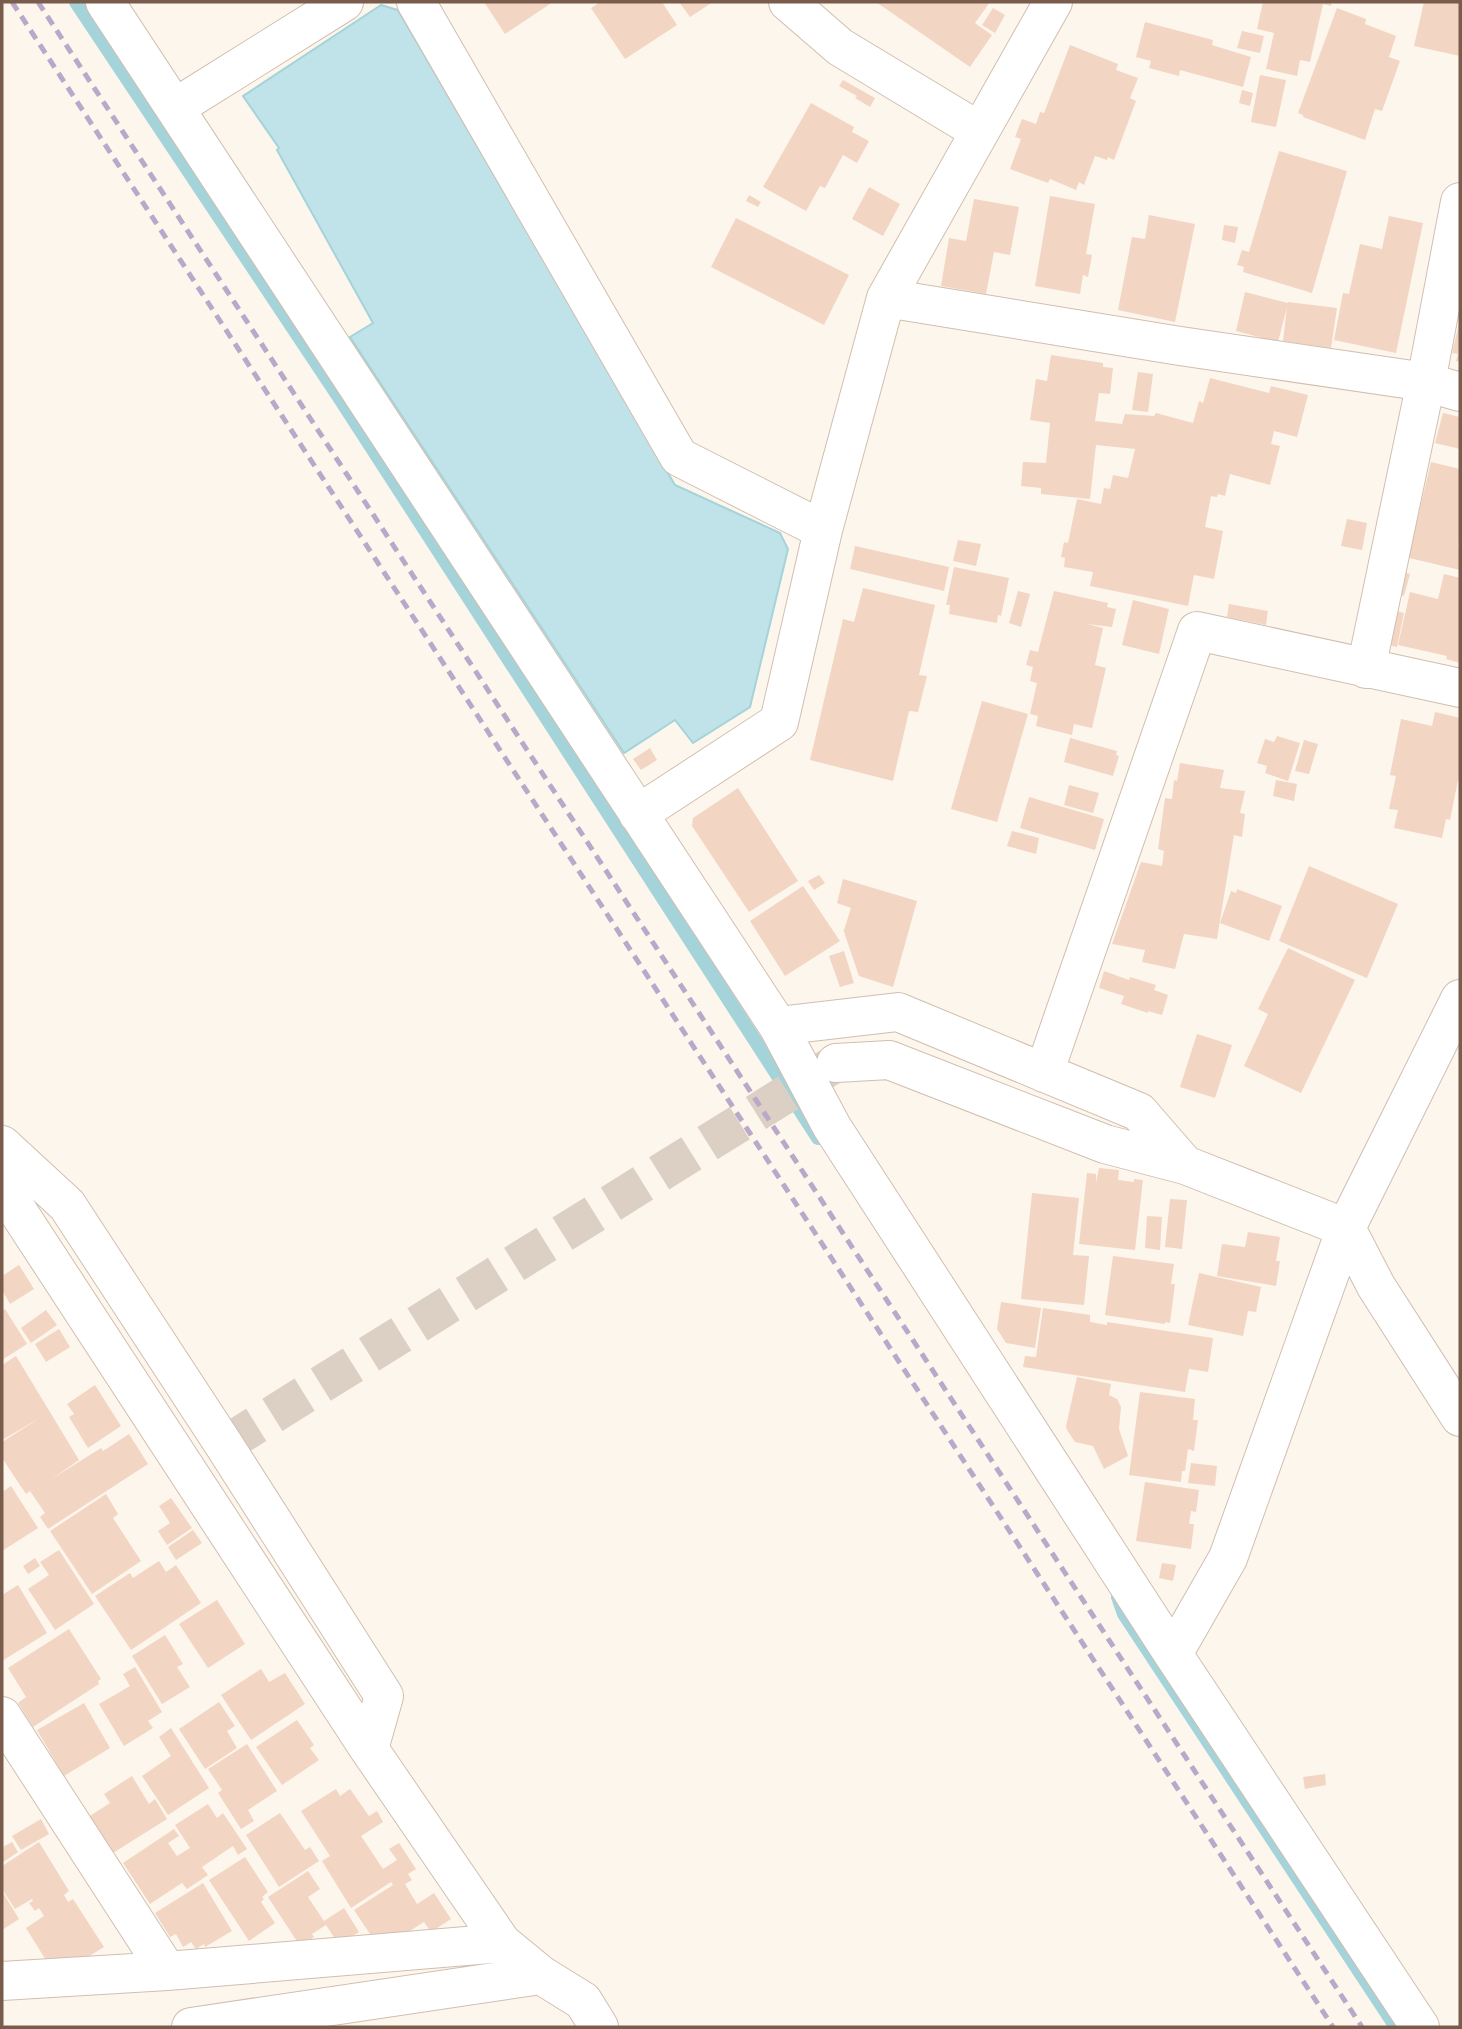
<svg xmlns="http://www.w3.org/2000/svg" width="1462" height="2029" viewBox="0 0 1462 2029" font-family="Figtree,sans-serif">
	<rect width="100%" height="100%" fill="#fdf6ec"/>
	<!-- water -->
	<path fill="#bfe3e8" stroke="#a5d3da" stroke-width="2" d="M381,5L398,10L675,485L780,533L788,549L750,707L693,743L675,720L624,753L350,337L373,323L277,150L279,148L243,96Z"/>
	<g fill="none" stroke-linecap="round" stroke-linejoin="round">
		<!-- stream -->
		<path stroke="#a5d3da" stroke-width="14" d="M76,2L339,397L818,1138
			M1118,1597L1124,1614L1396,2027"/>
	</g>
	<!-- building -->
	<path fill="#f3d5c3" d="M484,2H553L505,34Z
		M600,2H662L677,25L625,59L591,8Z
		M679,2H713L690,17Z
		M876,2H990L975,23L992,35L970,67Z
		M1263,2H1332L1331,6L1323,4L1310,62L1300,60L1297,76L1266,69L1274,33L1257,29Z
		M1424,2H1460V56L1414,46Z
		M993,8L1005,15L995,33L982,25Z
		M1337,8L1366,19L1365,24L1396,36L1389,57L1400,61L1382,111L1375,109L1365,140L1303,117V115L1298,113Z
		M1145,22L1213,40L1212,45L1251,57L1243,87L1180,70L1179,76L1149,68L1151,61L1136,57Z
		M1242,31L1264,36L1260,53L1237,48Z
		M1070,45L1118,64L1116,70L1138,78L1130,98L1136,101L1114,160L1108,157L1107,160L1095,156L1084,185L1079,182L1076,190L1050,179L1048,183L1010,169L1021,139L1015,137L1022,119L1036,124L1040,112L1044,113Z
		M1260,75L1286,80L1276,127L1251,122Z
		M843,80L875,98L870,107L855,98L857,96L839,86Z
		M1242,90L1253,93L1250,106L1239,103Z
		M811,103L854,127L852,132L869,141L857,163L843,155L825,188L820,186L806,211L763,187Z
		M1279,151L1347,171L1312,293L1243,272L1244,267L1237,265L1242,250L1249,252Z
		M869,187L900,204L883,236L852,219Z
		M749,195L761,202L758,207L746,201Z
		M1050,196L1095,204L1086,254L1092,255L1088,277L1083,275L1080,294L1035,286Z
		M974,199L1019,207L1010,255L994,252L986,294L941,286L949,238L966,241Z
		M1149,215L1195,224L1175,322L1118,310L1132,237L1145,239Z
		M1389,216L1423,223L1396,353L1334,340L1343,293L1349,294L1360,244L1382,249Z
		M736,218L849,275L824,325L711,267Z
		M1224,225L1238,227L1235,243L1222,240Z
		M1245,292L1288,303V302L1337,308L1331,348L1283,341L1287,307L1278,342L1236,331Z
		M1459,324H1460V362L1456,361L1458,354L1452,353Z
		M1051,355L1103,363V367L1113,368L1110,394L1099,393L1095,421L1122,424L1125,414L1154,416L1156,413L1193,423L1199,401L1203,403L1210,378L1269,393L1271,386L1308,395L1297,437L1274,431L1271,444L1280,446L1270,485L1230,474L1225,496L1218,494L1217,497L1211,496L1205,527L1223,531L1214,579L1194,575L1188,606L1090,586L1093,572L1064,567L1065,558L1061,557L1064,542L1068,543L1077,499L1101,504L1104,488L1110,489L1113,475L1128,478L1135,449L1096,445L1090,499L1041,494V488L1021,486L1023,462L1046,463L1050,423L1030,420L1036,379L1047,381Z
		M1138,372L1153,374L1148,412L1132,410Z
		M1443,413L1460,417V449L1435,443Z
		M1431,462L1460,469V538L1458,546H1460V570L1401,556L1404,540L1412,542Z
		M1347,519L1367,523L1362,550L1341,546Z
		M958,540L981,544L976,566L953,561Z
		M855,546L949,567L944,591L850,569Z
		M954,567L1009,578L1001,616L998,615L997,623L949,614L950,605H946Z
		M1395,570L1410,574L1404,596L1389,592Z
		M1444,574L1460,578V663L1446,659L1447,656L1398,645L1410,592L1438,599Z
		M863,588L935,605L919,675L927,676L918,712L909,711L893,781L810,760L843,619L854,622Z
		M1018,591L1030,594L1021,627L1009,623Z
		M1054,591L1108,603L1107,607L1116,609L1112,627L1087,624L1103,628L1095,665L1106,668L1092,728L1074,724L1072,735L1036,726L1038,716L1030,714L1037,683L1030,681L1033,667L1026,665L1030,650L1038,652Z
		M1133,600L1169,609L1159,654L1122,645Z
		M1229,604L1268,611L1266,625L1227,617Z
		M1387,609L1404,613L1397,647L1381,643Z
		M982,701L1028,714L997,822L951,809Z
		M1435,712L1460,718V780H1458L1450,820L1446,819L1442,838L1394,828L1398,810L1389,809L1396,776L1390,775L1401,719L1432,726Z
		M1277,736L1300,743L1288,781L1265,773L1267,766L1257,763L1265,739L1274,742Z
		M1070,738L1117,751L1116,755L1119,756L1113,776L1064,762Z
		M1304,740L1318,744L1309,774L1295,771Z
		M650,748L657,760L641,770L633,759Z
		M1180,763L1224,770L1220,788L1245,791L1240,813L1245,814L1242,837L1234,835L1217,939L1184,934L1175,969L1142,962L1145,950L1112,944L1141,862L1162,866L1164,851L1158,849L1165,798L1172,799L1174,780L1177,781Z
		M1276,780L1297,784L1294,801L1273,796Z
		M1069,785L1099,793L1093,813L1064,805Z
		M738,788L798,881L749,912L692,826L693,818Z
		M1029,797L1104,819L1095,850L1020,828Z
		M1012,831L1039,838L1036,854L1007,846Z
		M1309,866L1398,904L1367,978L1279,941Z
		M819,875L825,883L814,890L808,881Z
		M843,879L917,901L893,987L859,976L843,929L844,930L851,908L837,903Z
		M803,886L840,941L785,976L750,921Z
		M1237,889L1282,906L1269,941L1220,923L1231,891L1236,893Z
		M1288,948L1355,980L1301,1093L1244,1066L1268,1014L1258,1009Z
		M844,951L854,983L840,987L829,956Z
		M1104,971L1129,980L1130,977L1156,985L1154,990L1168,995L1162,1015L1148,1011V1013L1121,1004L1124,996L1099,988Z
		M1197,1034L1232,1045L1215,1098L1180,1087Z
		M1099,1168L1119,1170L1118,1180L1134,1182V1179L1143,1180L1135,1250L1079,1244L1087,1173L1096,1174V1183Z
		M1032,1193L1079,1198L1073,1255L1089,1256L1084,1305L1021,1299Z
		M1170,1199L1187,1200L1182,1249L1165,1247Z
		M1147,1216L1162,1217L1160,1250L1145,1248Z
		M1248,1232L1280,1237L1276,1261H1280L1276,1286L1217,1276L1222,1244L1245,1247Z
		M1113,1256L1174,1264L1171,1284H1175L1170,1323L1165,1322V1324L1105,1315Z
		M19,1265L34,1289L10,1304L2,1290V1276Z
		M1199,1273L1261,1287L1256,1312L1248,1311L1243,1336L1188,1325Z
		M1001,1302L1041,1308L1035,1348L1006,1343L997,1329Z
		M1043,1308L1090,1315V1322L1107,1325V1322L1213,1338L1208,1372L1189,1369L1185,1392L1023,1367L1025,1356L1036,1357Z
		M5,1309L27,1344L2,1360V1311Z
		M46,1310L57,1325L31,1343L21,1328Z
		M59,1329L70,1347L46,1362L35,1344Z
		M16,1356L79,1460L50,1480L101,1448L103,1451L129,1434L148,1464L48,1529L40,1517L45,1513L30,1491L26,1494L2,1458V1442L40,1418L2,1440V1365Z
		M1077,1377L1111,1384L1109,1395L1117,1399L1121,1407L1119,1429L1128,1456L1104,1469L1093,1446L1075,1442L1067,1430L1066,1426Z
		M95,1385L121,1426L88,1448L69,1417L74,1414L67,1404Z
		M1140,1392L1195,1399L1193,1420H1198L1194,1451L1188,1449L1185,1471H1182L1181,1482L1129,1475Z
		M1191,1463L1217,1466L1215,1486L1188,1483Z
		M1145,1482L1199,1490L1196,1512L1191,1511L1189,1524H1194L1191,1549L1136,1541Z
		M11,1486L38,1528L2,1551V1492Z
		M106,1494L118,1514L113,1518L141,1561L92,1594L50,1531Z
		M171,1498L192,1528L167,1545L158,1531L170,1523L159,1506Z
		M193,1530L202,1543L176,1560L168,1547Z
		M59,1550L94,1604L55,1630L28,1589L49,1575L40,1562Z
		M35,1558L40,1566L28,1574L23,1566Z
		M159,1561L166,1572L176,1565L201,1603L131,1650L95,1596L130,1573L133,1578Z
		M1162,1563L1176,1565L1173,1581L1159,1578Z
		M18,1585L47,1633L2,1661V1595Z
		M217,1600L245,1644L208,1668L179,1624Z
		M69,1629L101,1679L98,1681L99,1684L33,1727L18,1703L26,1697L8,1668Z
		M165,1635L183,1664L177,1667L190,1687L162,1704L132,1656Z
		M135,1667L162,1712L148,1721L153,1728L124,1746L99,1704L130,1686L123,1674Z
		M261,1669L269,1682L285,1673L305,1704L251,1740L221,1695Z
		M219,1702L235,1726L227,1731L237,1748L205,1769L179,1729Z
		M84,1703L110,1748L64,1776L37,1730Z
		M297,1720L314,1745L310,1748L319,1760L282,1785L256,1747Z
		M171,1728L209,1788L168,1815L142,1776L171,1756L159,1737Z
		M247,1744L277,1791L248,1810L254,1821L241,1829L218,1793L222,1790L208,1769Z
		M1325,1774L1326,1785L1305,1789L1303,1777Z
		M132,1776L149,1804L155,1799L167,1819L113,1853L90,1816L110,1803L104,1794Z
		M336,1789L340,1796L350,1789L369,1816L377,1811L383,1822L361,1836L383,1869L397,1860L389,1849L399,1843L416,1869L408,1874L412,1880L405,1884L417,1904L434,1893L451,1919L431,1932L424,1922L397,1939H376L370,1934L354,1910L393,1885L391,1882L351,1908L322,1861L330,1856L301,1811Z
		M208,1804L217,1818L223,1813L247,1849L238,1855L233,1846L202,1867L208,1875L187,1889L182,1883L150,1904L123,1863L174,1829L179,1836L168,1843L177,1856L190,1848L175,1825Z
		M280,1813L305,1850L310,1847L319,1861L279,1887L246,1835Z
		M41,1819L49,1834L21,1850L12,1836Z
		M12,1842L18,1852L2,1863V1844L3,1847Z
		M39,1842L69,1891L64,1895L68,1902L73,1899L104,1947L72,1967L49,1965L26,1928L44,1916L39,1908L35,1911L29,1903L33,1901L32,1899L15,1909L2,1889V1866Z
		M245,1857L268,1892L262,1897L264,1899L261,1902L275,1923L249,1941L209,1880Z
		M308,1871L320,1889L308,1897L324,1921L344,1908L359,1932L339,1945L326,1925L312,1934L314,1937L300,1946L268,1897Z
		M203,1883L232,1931L205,1947L204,1944L196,1949L191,1942L183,1947L176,1934L170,1937L155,1913Z
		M2,1891L19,1919L2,1930Z"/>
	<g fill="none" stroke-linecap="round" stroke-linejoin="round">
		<!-- street-tunnel -->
		<path stroke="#dcd0c4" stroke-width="38" stroke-dasharray="38 19" stroke-linecap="butt" d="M224,1445L836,1063"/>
		<!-- street casing -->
		<g stroke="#d1beb0" stroke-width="40">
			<path id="street" d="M105,2L778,1026L898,1012L1139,1112L1185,1165L1346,1228L1376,1286L1460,1417
				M416,2L679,457L823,530
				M788,2L840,47L979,131
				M176,107L344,2
				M886,298L1180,346L1426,382L1460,392
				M1366,669L1426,382L1460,202
				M638,814L779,722L823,530L886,298L1053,2
				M778,1026L832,1127L1173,1654L1420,2027
				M836,1063L889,1060L1105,1144L1185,1165
				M1044,1073L1197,631L1460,688
				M2,1145L67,1205L224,1445L384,1696L369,1749
				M2,1187L369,1749L502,1943L541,1975L583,2001L599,2027
				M1173,1654L1228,1558L1346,1228L1460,999
				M2,1716L167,1971
				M2,1981L167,1971L502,1943
				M191,2027L541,1975"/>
		</g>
		<!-- street -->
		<use href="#street" stroke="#fff" stroke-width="38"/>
		<!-- rail -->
		<path stroke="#b9a8c9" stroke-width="5" stroke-dasharray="10 7" stroke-linecap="butt" d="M12,2L1333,2027
			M38,2L1362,2027"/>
	</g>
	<!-- border -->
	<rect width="1462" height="2029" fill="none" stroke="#7a5c4d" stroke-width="7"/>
</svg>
